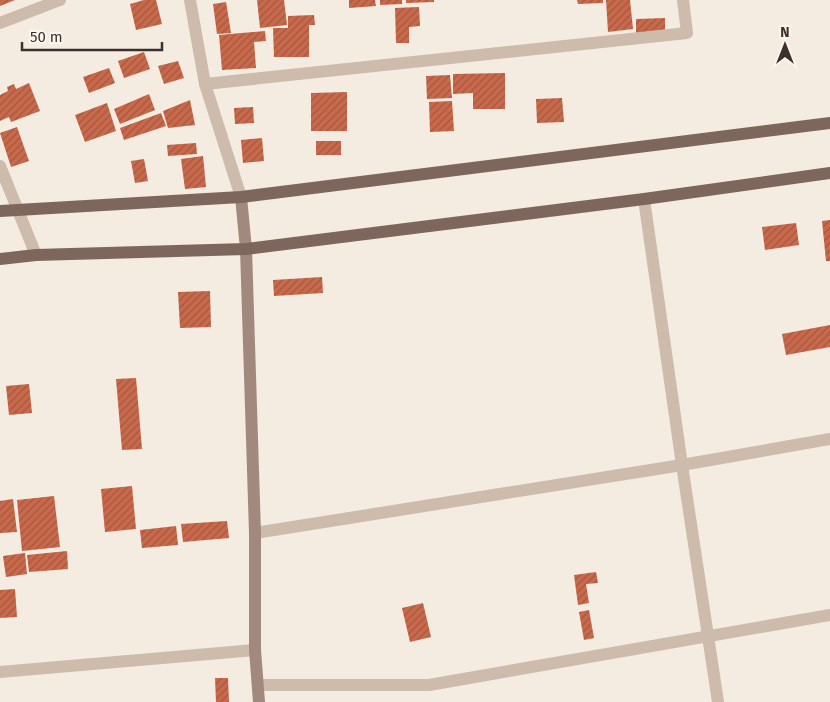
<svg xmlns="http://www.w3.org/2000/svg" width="830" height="702" viewBox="0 0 830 702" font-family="'Fira Sans',sans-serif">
	<defs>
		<pattern id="building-hatch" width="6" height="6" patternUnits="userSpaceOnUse" patternTransform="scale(1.25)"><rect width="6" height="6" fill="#c8694b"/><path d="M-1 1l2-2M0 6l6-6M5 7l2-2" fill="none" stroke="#a4573f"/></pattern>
	</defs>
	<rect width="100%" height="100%" fill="#f4ebe1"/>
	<!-- building -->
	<path fill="url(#building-hatch)" d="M0,0H15L0,6Z
		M144,0H156L162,24L136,30L130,4Z
		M257,0H284L287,25L260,28Z
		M349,0H375L376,6L349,8Z
		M380,0H402V4L380,5Z
		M406,0H434V2L406,3Z
		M577,0H603V3L578,4Z
		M606,0H630L633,29L608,32Z
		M226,2L231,33L217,34L213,4Z
		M419,7L420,26L409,27V43H396L395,8Z
		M314,15L315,25H309V57H274L273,28H288V16Z
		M665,18V31L636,33V19Z
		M265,31L266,41L254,42L256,68L222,70L219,35Z
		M144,52L150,69L124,78L118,61Z
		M178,61L184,78L164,84L158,66Z
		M109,68L115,83L89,93L83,77Z
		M505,73V109H473V93L453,94V74Z
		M450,75L452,98L427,99L426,76Z
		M29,83L40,111L11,122L9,117L0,121V95L8,91L7,87L14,84L16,89Z
		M347,92V131H311V93Z
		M149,94L155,110L120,124L114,109Z
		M562,98L564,122L537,123L536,99Z
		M190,100L195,125L168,128L163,111Z
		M452,101L454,131L430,132L429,102Z
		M107,103L116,131L85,142L75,115Z
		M253,107L254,123L235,124L234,108Z
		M161,113L166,126L124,140L120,128Z
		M17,127L29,161L11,167L0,133Z
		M262,138L264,161L243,163L241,140Z
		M316,141H341V155H316Z
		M196,143L197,154L168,156L167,145Z
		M203,156L206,187L185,189L181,159Z
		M144,159L148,181L135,183L131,161Z
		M830,220V261H826L822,221Z
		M796,223L799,245L765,250L762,227Z
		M322,277L323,293L274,296L273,280Z
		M210,291L211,327L180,328L178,292Z
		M830,325V347L786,355L782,334Z
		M136,378L142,449L122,450L116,379Z
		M29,384L32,413L9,415L6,386Z
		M132,486L136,529L105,532L101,489Z
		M54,496L60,547L22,551L17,500Z
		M13,499L17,532L0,533V501Z
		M227,521L229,538L183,542L181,524Z
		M176,526L178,545L142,548L140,530Z
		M67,551L68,569L29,572L27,555Z
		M25,553L27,574L6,577L3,556Z
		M596,572L598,583L586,584L589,603L578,605L574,575Z
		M15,589L17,617L0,618V590Z
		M423,603L431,637L410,642L402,608Z
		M589,610L594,638L584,640L579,612Z
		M215,678H228L229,702H216Z"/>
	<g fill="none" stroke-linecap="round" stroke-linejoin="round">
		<!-- minor -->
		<path stroke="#cdbbac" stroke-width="12" d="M0,23L60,0
			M205,84L687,33L683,0
			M0,166L36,255
			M644,199L682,465L718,702
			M255,533L682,465L830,439
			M0,672L255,650
			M258,685H429L830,615"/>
		<!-- tertiary -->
		<path stroke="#cdbbac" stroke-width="12" d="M190,0L205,84L241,197"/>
		<!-- secondary -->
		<path stroke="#a18a7d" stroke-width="12" d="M241,197L246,249L255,533V650L259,702"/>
		<!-- primary -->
		<path stroke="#7d675c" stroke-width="12" d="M0,211L241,197L830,123
			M0,259L36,255L246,249L644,199L830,173"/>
	</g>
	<!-- north arrow -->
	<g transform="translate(785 45)" stroke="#fbf5ee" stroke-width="4" paint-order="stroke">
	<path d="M0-4L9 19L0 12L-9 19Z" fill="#3b302b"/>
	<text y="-8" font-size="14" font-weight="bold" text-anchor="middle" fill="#3b302b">N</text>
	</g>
	<!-- scale -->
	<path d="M22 42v8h140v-8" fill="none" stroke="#3b302b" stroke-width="2.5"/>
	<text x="30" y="42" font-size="15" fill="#3b302b" stroke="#fbf5ee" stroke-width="4" paint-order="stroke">50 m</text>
</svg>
